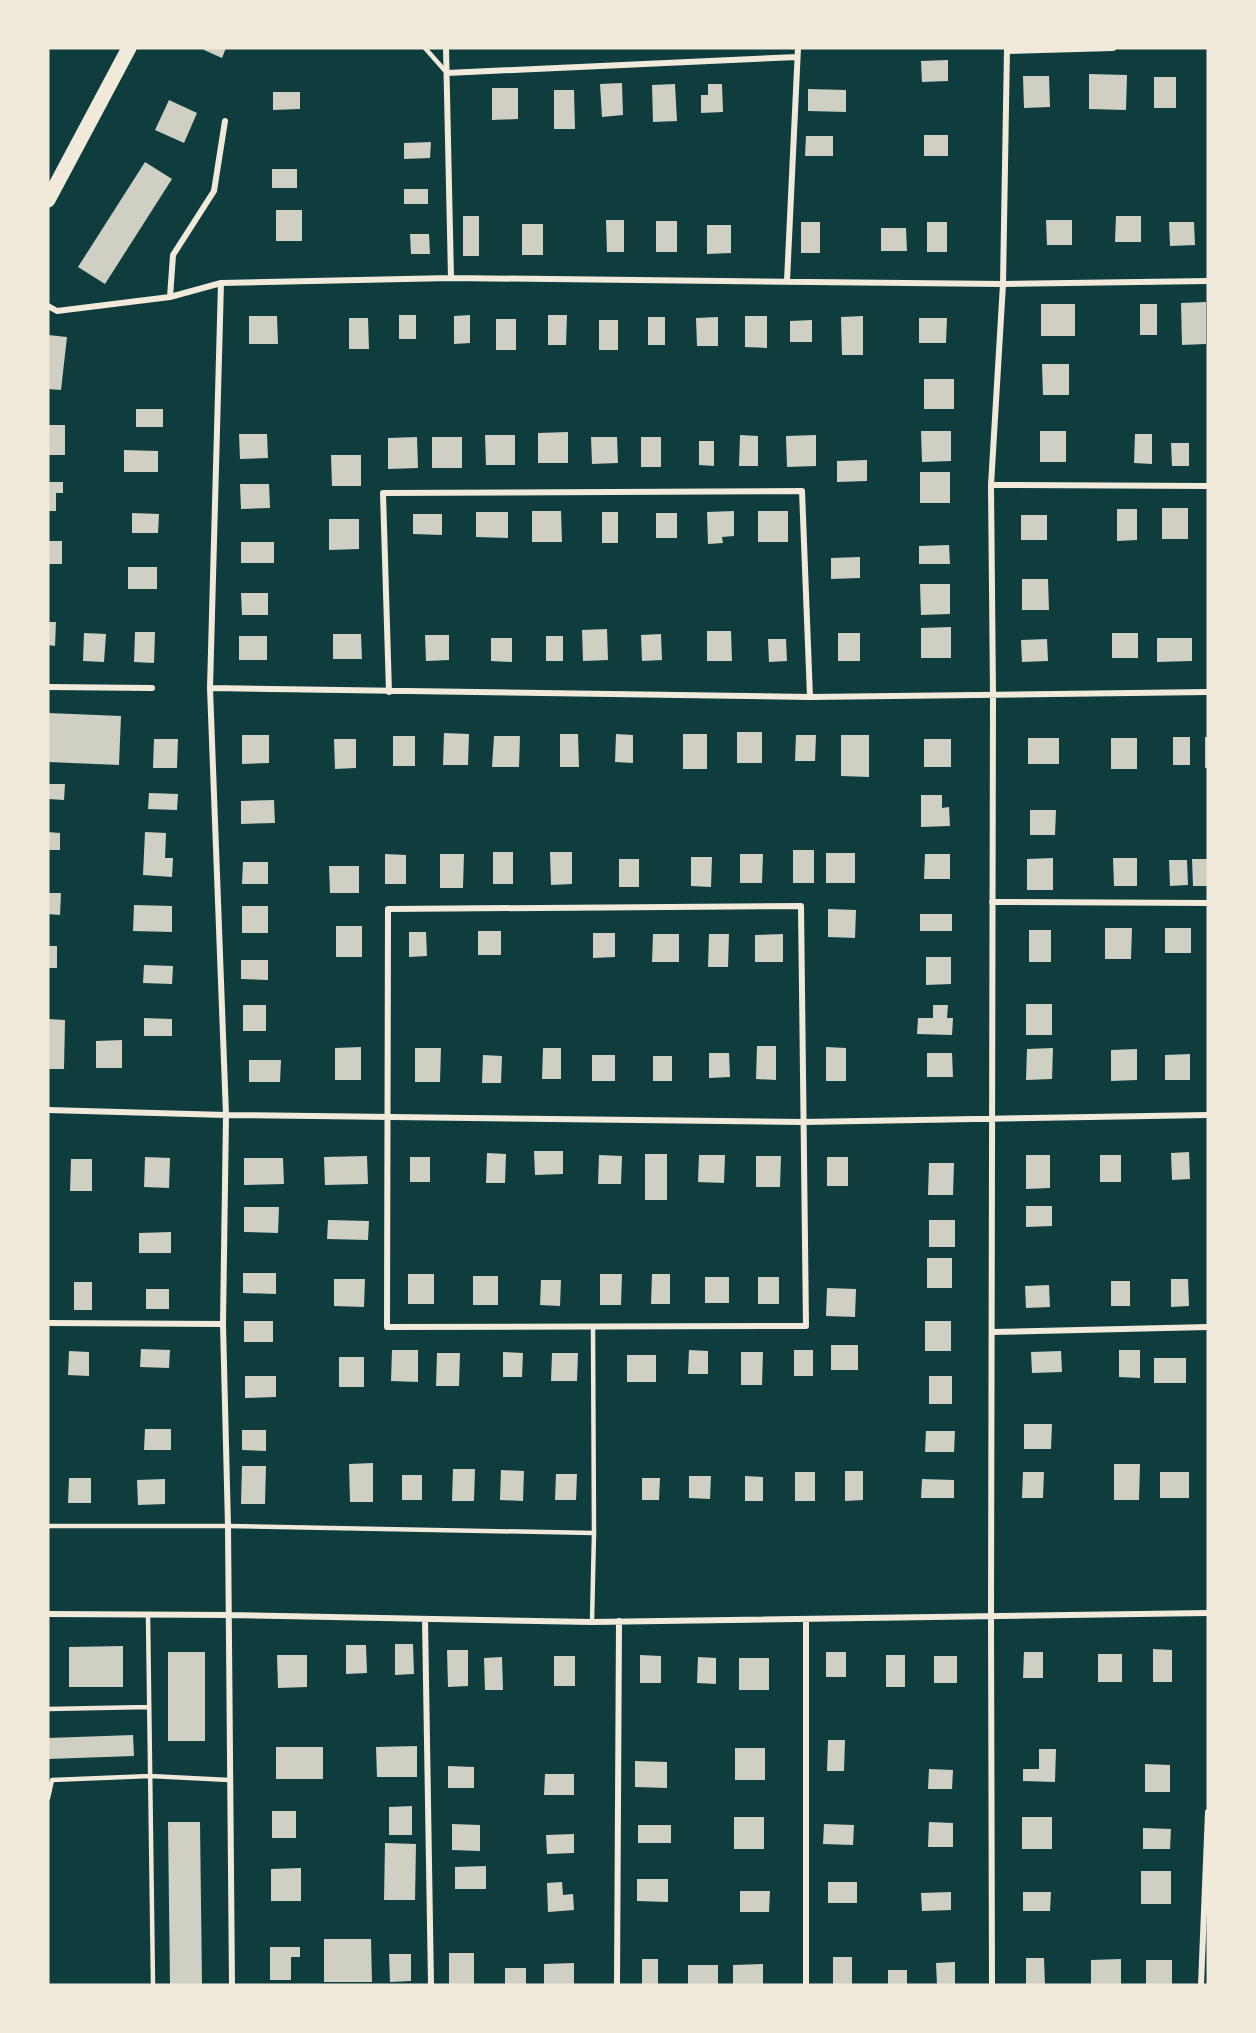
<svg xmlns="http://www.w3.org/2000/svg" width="1256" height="2033" viewBox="0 0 1256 2033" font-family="'Exo 2',sans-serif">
	<rect width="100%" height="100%" fill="#0f3d3e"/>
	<!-- building -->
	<path fill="#cfcfc3" d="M204,48H226L222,58L204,50Z
		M948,60V81L922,82L921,61Z
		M1089,74L1127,75L1126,110L1089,109Z
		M1023,76H1049L1050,107L1024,108Z
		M1154,77H1176V108H1154Z
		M622,83L623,115L602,117L600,84Z
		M675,84L677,121L653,122L652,85Z
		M708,84H722L723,112L701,113V95H708Z
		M492,88H518V119L492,120Z
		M808,89L846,90V112L808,111Z
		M554,90H574L575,129H554Z
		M273,92H300V109L273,110Z
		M169,100L197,113L184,143L155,130Z
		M924,135H948V156H924Z
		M806,136H833V156H805Z
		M431,142L430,158L404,159V143Z
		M145,162L172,179L105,284L78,267Z
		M272,169H297V188H272Z
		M404,189H428V204H404Z
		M276,210H302V241H276Z
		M463,216H479V256H463Z
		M1116,216H1141V242H1115Z
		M606,220H624V252H607Z
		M1046,220H1072V245H1047Z
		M656,221H677V252H656Z
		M801,222H820V253H801Z
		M927,222H947V252H927Z
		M1169,222H1194L1195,245L1170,246Z
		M522,224H543V255H522Z
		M707,225H731V253L707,254Z
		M881,228H906L907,251H881Z
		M410,234H429L430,254H411Z
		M1206,302V344L1182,345L1181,303Z
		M1041,304H1075V336H1041Z
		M1140,304H1157V335H1140Z
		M399,315H416V339H399Z
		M470,315V343L454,344V316Z
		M548,315H567L566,345H548Z
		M249,316H277L278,344H249Z
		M745,316H767V348L745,347Z
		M863,316V355H842L841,317Z
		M648,317H665V345H648Z
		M718,317V346H697L696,318Z
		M349,318H368L369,349H349Z
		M919,318H947L946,343H919Z
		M496,319H516V350H496Z
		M599,320H618V350H599Z
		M812,320V342H790V321Z
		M48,335L67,337L61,390L48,389Z
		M1042,364H1069V395H1043Z
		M924,379H954V409H924Z
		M136,409H163V427H136Z
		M48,425H65V455H48Z
		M921,431H951V461L922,462Z
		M1040,431H1066V462H1040Z
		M568,432V463H538V433Z
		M239,434H267L268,458L240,459Z
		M1135,434H1152V464L1134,463Z
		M485,435H515V465H486Z
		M740,435L758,436V466H739Z
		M816,435V466L787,467L786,436Z
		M417,437L418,468L388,469V438Z
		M432,437H462V468H432Z
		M591,437H617L618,463L592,464Z
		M641,437H661V467H641Z
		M699,441H714V466L699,465Z
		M1171,443H1189V466H1172Z
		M124,450L158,451V472H124Z
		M331,455H361V486H332Z
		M867,460V481L837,482V461Z
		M920,472H950V503H920Z
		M48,482H63V493H56V511H48Z
		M240,484H269L270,508L241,509Z
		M1162,508H1188V539H1162Z
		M1117,509H1137V540L1117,541Z
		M532,511H561L562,542H532Z
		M734,511V536L722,537L723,543L708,544L707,512Z
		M758,511H788V542H758Z
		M476,512H508V538L476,537Z
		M602,512H618V543H602Z
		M132,513L159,514L158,533H132Z
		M656,513H677V538H656Z
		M413,514H442V535L413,534Z
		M1021,515H1047V540H1021Z
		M329,519H359V549L329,550Z
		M48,541H62V564H48Z
		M241,542H274V563H241Z
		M949,545L950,564H919V546Z
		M860,557V578L831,579V558Z
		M128,567H157V589H128Z
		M1022,579H1048L1049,610H1022Z
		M920,584H950V614L921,615Z
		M241,593H268V615H242Z
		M48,622H56L55,646L48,645Z
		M951,627V658H921V628Z
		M607,629L608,660L583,661L582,630Z
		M707,631H731L732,661H707Z
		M135,632H155L154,663L134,662Z
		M84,633L106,634L104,662L83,661Z
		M838,633H860V661H838Z
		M1112,633H1138V658H1112Z
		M333,634H361L362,659H333Z
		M661,634L662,660L642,661L641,635Z
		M425,635H449V660L426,661Z
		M239,636H267V660H239Z
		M546,636H563V661H546Z
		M491,638H512V662L491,661Z
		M1157,638H1192V661L1157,662Z
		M768,639H786L787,661L769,662Z
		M1047,639L1048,661L1022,662L1021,640Z
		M48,713L121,716L119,765L48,762Z
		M737,732H762V763H737Z
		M444,733L469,734L468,765H443Z
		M560,734H578L579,767H560Z
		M616,734L633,735V763L615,762Z
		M683,734H707V769H683Z
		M242,735H269V763L242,764Z
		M796,735H816L815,761H795Z
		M841,735H869V777L841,776Z
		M393,736H415V766H393Z
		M494,736H520L519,767H492Z
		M1173,737H1190V765H1173Z
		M1205,737H1208V768H1205Z
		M1028,738H1059V764H1028Z
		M1111,738H1137V769H1111Z
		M154,739H178L177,768H153Z
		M334,739H356V768L335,769Z
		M924,739H951V767H924Z
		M48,784H65L64,800L48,799Z
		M149,793L178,794L177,810L148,809Z
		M921,795H942V808L949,807L950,826L921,827Z
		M274,800L275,823L241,824V801Z
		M1030,810H1056L1055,835H1030Z
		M48,832L60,833V850H48Z
		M145,832L166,833L165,858H173L172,877L143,875Z
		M793,850H814V883H793Z
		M493,852H513V884H493Z
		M550,852H572V884L551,885Z
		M826,853H855V883H826Z
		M385,854L406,855V884H385Z
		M440,854H464L463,888H440Z
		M740,854H763L762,883H740Z
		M925,854H950V879H924Z
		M691,857H712L711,887L691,886Z
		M1053,858V890H1027V859Z
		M1113,858H1137V886H1114Z
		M619,859H639V887H619Z
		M1192,859H1208V886H1193Z
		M1169,860H1187L1188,885L1170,886Z
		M243,862H268V884H242Z
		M329,866H359V893H330Z
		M48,893H61L60,915L48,914Z
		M134,905L172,906V932L133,931Z
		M242,906H268V933H242Z
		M828,909L856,910L855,938L828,937Z
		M920,914H952V931H920Z
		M336,926H362V957H336Z
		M1105,928H1132L1131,959H1105Z
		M1165,928H1191V953H1165Z
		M1029,930H1051V962H1029Z
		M478,931H501V955H478Z
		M409,932H426L427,956L409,957Z
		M593,933H615V957L593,958Z
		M653,934H679V962H652Z
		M709,934H729L728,967H708Z
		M783,934V962H755V935Z
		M48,946H57V968H48Z
		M926,957H951V984L926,985Z
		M241,960H268V980L241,979Z
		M144,965L173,966L172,984L143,983Z
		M1026,1004H1052V1035H1026Z
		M243,1005H266V1031H243Z
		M933,1005H948L947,1018H953L952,1035L917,1034L918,1018H933Z
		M144,1018L172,1019V1036H144Z
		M48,1019L65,1020L64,1069H48Z
		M122,1040V1068H96V1041Z
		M757,1046H776V1080L756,1079Z
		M361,1047V1080H335V1048Z
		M826,1047L846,1048V1081H826Z
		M415,1048H441L440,1082H415Z
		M543,1048H561V1079H542Z
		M1053,1048L1052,1079L1026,1080L1027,1049Z
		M1137,1049V1080L1111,1081V1050Z
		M709,1053H729L730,1077L709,1078Z
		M927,1053H952L953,1077H927Z
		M1190,1054V1080H1165V1055Z
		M483,1055L502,1056L501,1083H482Z
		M592,1055H615V1081H592Z
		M653,1056H672V1081H653Z
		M249,1060H281L280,1082H249Z
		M534,1151H563V1174L535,1175Z
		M1189,1152L1190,1179L1172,1180L1171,1153Z
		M487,1153L506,1154L505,1183H486Z
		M645,1154H667V1200H645Z
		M599,1155L622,1156L621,1184H598Z
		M699,1155H725L724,1183L698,1182Z
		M1026,1155H1050V1188L1026,1189Z
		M1100,1155H1121V1182H1100Z
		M367,1156L368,1184L325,1185L324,1157Z
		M756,1156H781L780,1187H756Z
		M145,1157L170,1158L169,1188L144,1187Z
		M410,1157H430V1182H410Z
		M827,1157H848V1186H827Z
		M244,1158H283L284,1184L244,1185Z
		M71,1159H92V1191H70Z
		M929,1163H954L953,1195H928Z
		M1026,1206H1052V1226L1026,1227Z
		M244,1207H279L278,1233L244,1232Z
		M328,1220L369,1221L368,1240L327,1239Z
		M929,1220H955V1247H929Z
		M171,1232V1253H139V1233Z
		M927,1258H952V1288H927Z
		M243,1273H276V1294L243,1293Z
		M408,1274H434V1304H408Z
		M600,1274H622L621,1305H600Z
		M652,1274H670V1304H651Z
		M473,1276H498V1305H473Z
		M705,1277H729V1303H705Z
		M758,1277H779V1304H758Z
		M334,1279H365L364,1307L334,1306Z
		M1171,1279H1188L1189,1306L1171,1307Z
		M541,1280H561L560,1306L540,1305Z
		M1111,1281H1130V1306H1111Z
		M74,1282H92V1310H74Z
		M1049,1285L1050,1307L1026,1308L1025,1286Z
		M827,1288L856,1289L855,1317L826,1316Z
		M146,1289H169V1309H146Z
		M244,1321H273V1342H244Z
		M925,1321H951V1351H925Z
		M831,1345H858V1370H831Z
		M141,1349L170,1350L169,1368L140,1367Z
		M392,1350H418V1382L391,1381Z
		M689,1350L708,1351V1374H688Z
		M794,1350H813V1376H794Z
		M1119,1350H1140V1378L1119,1377Z
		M69,1351L89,1352V1376L68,1375Z
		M1061,1351L1062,1372L1032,1373L1031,1352Z
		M503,1352L523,1353L522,1377H503Z
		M741,1352H763L762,1385H741Z
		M437,1353H460L459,1386H436Z
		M552,1353H578L577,1381H551Z
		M627,1355H656V1382H627Z
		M339,1357H364V1387H339Z
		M1154,1358H1186V1383H1154Z
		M245,1376H276V1397L245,1398Z
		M929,1376H952V1404H929Z
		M1024,1424H1052L1051,1449H1024Z
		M145,1429H171V1450H144Z
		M242,1430H266V1451L242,1450Z
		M926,1431H955L954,1452H925Z
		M373,1463V1502H350L349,1464Z
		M1114,1464H1140L1139,1500H1114Z
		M242,1466H266L265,1504H241Z
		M453,1469H475L474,1501H452Z
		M501,1470L524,1471L523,1501L500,1500Z
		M845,1471H863V1500L845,1501Z
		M795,1472H815V1501H795Z
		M1023,1472H1044L1043,1498H1022Z
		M1160,1472H1189V1498H1160Z
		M556,1474H577L576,1500H555Z
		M402,1475H422V1500H402Z
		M689,1476H711L710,1499L689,1498Z
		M745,1476L763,1477V1501H745Z
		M69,1478H91V1503H68Z
		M642,1478H660L659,1500H642Z
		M165,1479V1504L138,1505L137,1480Z
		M922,1479L954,1480V1498H921Z
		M395,1644H413L414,1674L395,1675Z
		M346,1645H366L367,1673L346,1674Z
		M123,1646V1687H69V1647Z
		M1153,1649L1172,1650V1682H1153Z
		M447,1650H468V1686L448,1687Z
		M168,1652H205V1741H168Z
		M826,1652H846V1677H826Z
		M1024,1652H1043V1678H1023Z
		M1098,1654H1122V1682H1098Z
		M277,1655H307V1687L278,1688Z
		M640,1655L661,1656V1683H640Z
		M886,1655H905V1687H886Z
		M554,1656H575V1686H554Z
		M934,1656H957V1683H934Z
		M502,1657L503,1690H485L484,1658Z
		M698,1657L716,1658V1684L697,1683Z
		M739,1658H769V1690H739Z
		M133,1735L134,1756L48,1759V1738Z
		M828,1740H845L844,1771H827Z
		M417,1746V1777H377L376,1747Z
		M276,1747H323V1779H276Z
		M735,1748H765V1780H735Z
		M1039,1749H1056L1055,1782L1023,1781V1769H1039Z
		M635,1761L667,1762V1788L635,1787Z
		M1145,1764L1170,1765V1792H1145Z
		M448,1766L474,1767V1788H448Z
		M929,1769L953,1770L952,1789H928Z
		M545,1774H574V1795H544Z
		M412,1806V1835H389V1807Z
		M272,1811H296V1838H272Z
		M734,1817H764V1849H734Z
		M1022,1817H1052V1849H1022Z
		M168,1822H200L202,1985H170Z
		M929,1822L953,1823V1847H928Z
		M452,1824L480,1825V1851L452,1850Z
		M824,1824L854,1825L853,1845L823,1844Z
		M638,1825H671V1843H638Z
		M1143,1828L1171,1829L1170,1849H1143Z
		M574,1834V1853L547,1854L546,1835Z
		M385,1843L416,1844L415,1900H384Z
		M486,1866V1889H455V1867Z
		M301,1868V1901H271V1869Z
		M1141,1871H1171V1904H1141Z
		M637,1879H668V1902L637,1901Z
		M562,1882L563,1895L573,1894L574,1910L548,1912L547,1883Z
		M828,1882H857V1903H828Z
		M740,1891H770L769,1912H740Z
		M951,1892V1910L922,1911L921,1893Z
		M1023,1892H1051L1050,1911H1023Z
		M324,1939H371L372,1982H324Z
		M270,1947H300V1957H291V1980H270Z
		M449,1953H474V1985H449Z
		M389,1954H411V1981L390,1982Z
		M833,1957H852V1985H833Z
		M1026,1958H1044L1045,1985H1026Z
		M642,1959H658V1985H642Z
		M1121,1959V1985H1091V1960Z
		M1146,1960H1172V1985H1146Z
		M955,1962V1985H937L936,1963Z
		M574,1963V1985H544V1964Z
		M763,1964V1985H733V1965Z
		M688,1965H718V1985H688Z
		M505,1968H526V1985H505Z
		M888,1970H907V1985H888Z"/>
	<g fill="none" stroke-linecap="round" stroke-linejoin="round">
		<!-- service -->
		<path stroke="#f1e9da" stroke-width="4.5" d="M425,48L447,73
			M48,1526H228L594,1533
			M148,1615L153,1985
			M592,1622L594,1533L593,1327
			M48,1709L149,1707
			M48,1798L52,1780L150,1776L229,1780"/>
		<!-- minor -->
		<path stroke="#f1e9da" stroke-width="6" d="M446,48L451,278
			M1007,51L1113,48
			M447,73L797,57
			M787,281L798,48
			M221,283L210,688L226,1115L223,1324L228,1526L232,1985
			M170,297L173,255L214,191L225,121
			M48,306L57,311L170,297L221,283L451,278L1003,284L1208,281
			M991,485L1208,486
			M48,687L152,688
			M210,688L810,697L1208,692
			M389,692L383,493L802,491L810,697
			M992,902L1208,903
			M801,906L806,1326L387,1327L388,909Z
			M48,1110L226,1115L803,1122L1208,1115
			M48,1323L223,1324
			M992,1332L1208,1327
			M48,1614L229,1615L592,1622L1208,1613
			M425,1619L431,1985
			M617,1985L619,1621
			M806,1985V1619
			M992,1985L991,1616L993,695L991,485L1003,284L1007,48
			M1201,1985L1208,1812"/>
		<!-- primary -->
		<path stroke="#f1e9da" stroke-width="15" d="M48,200L129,48"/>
	</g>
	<!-- border -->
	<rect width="1256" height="2033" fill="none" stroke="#f1e9da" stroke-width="99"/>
</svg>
